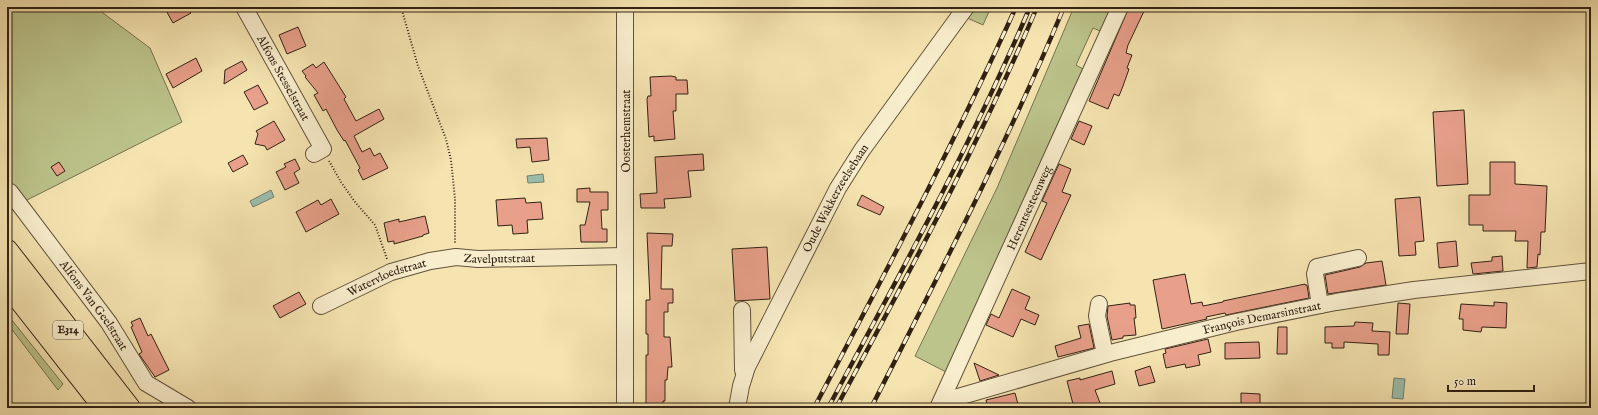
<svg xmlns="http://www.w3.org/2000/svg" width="1598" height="415" viewBox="0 0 1598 415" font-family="'IM FELL English',serif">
	<rect width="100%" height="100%" fill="#f5e4b0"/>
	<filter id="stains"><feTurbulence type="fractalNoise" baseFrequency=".005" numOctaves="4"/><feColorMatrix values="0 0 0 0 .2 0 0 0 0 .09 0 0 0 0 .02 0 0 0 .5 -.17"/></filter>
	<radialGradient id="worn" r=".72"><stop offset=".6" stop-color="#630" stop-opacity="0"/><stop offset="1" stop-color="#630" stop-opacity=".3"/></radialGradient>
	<!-- green -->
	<path fill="#bcc48b" stroke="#767350" d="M7,7H95L150,48L182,122L27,200L7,208Z
		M972,7H991L983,25L965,17Z
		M1074,7H1106L1112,10L1100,31L1093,28L1076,65L1083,69L946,372L915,356L997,188Z
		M7,314L63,384L58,390L7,323Z"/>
	<!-- water -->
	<path fill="#9cbeae" stroke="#718070" d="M543,174L544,182L528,183L527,176Z
		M271,190L274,197L253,207L250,201Z
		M1394,378L1405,379L1403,399L1392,398Z"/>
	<!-- building -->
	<path fill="#e8a08a" stroke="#312214" d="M164,7H187L191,13L173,23Z
		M1129,7H1146L1128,45L1126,53L1132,55L1127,68L1129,69L1123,86L1119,96L1114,94L1108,109L1089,101Z
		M298,27L306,46L287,54L279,35Z
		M196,58L202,71L173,88L166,74Z
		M242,61L247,70L224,84L225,70Z
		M324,62L346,97L344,99L356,121L379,109L384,119L354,136L362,152L370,148L374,156L380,153L388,168L363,180L358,170L360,168L345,140L344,141L337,130L326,109L323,111L314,95L318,93L305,77L306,76L302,71L313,64L316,68Z
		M671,76L676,77V80H687L688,94H676V111H673L675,139L654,141V136L649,137L647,99L648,96H651L650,77Z
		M258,85L268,103L254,110L244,92Z
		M1464,110L1468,184L1437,186L1433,112Z
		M274,121L285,140L267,150L265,146L255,144L258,134L256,131Z
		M1079,121L1092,126L1084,145L1071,139Z
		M547,138L549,160L532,162L530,147L517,148L516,139Z
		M703,154L704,170L688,171L691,197L664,199L665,208H641L640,194L657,193L655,157Z
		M243,155L248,164L233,172L228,163Z
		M295,159L300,169L294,173L299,183L285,190L276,172L286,167L284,164Z
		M59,162L65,171L57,176L51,167Z
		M1490,162H1515V184L1547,186L1545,232H1541L1540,255L1538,254L1537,267L1527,268L1528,241H1515L1516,231H1483V225H1469V195H1490Z
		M1059,164L1071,169L1062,192L1071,195L1041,260L1025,252L1047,203L1042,201Z
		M590,188V192H608V210H601L602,229H607V242H581L580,225H585L590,202H577V189Z
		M862,195L884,207L880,215L857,205Z
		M1420,197L1424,241L1415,242L1416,255L1399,256L1395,199Z
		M525,198L526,203L541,202L543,219L527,220L528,233L513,234L512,225L498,226L496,200Z
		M331,199L339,214L306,232L296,212L318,200L321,205Z
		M425,216L429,233L423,235V236L394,244V241L388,242L384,223L399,219V222Z
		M647,233L673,234L672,246H662L661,289H673V303H668V312H664V337H670L672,367H668L667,380H665V401H663V408H646V355H648V334H646V300H650Z
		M1456,241L1458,266L1439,268L1437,243Z
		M767,247L770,299L735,301L732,249Z
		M1502,256L1503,271L1473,274L1471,263L1492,261V257Z
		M1382,261L1386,285L1328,294L1325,275L1360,267L1366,263Z
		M1185,274L1191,304L1202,302L1203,306L1223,302V301L1305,284V285H1307L1309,298L1226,315L1225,313L1206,317L1207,319L1162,329L1153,280Z
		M1012,289L1030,297L1025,309L1039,315L1035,325L1021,319L1013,337L986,325L991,314L999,318Z
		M299,292L306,304L280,318L273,306Z
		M1494,302L1507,303L1506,328L1482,327L1481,332L1463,330V319H1459L1461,304L1494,306Z
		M1130,303V305H1135L1136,318H1134L1136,335L1123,336V338L1112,340L1107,316L1108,306Z
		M1398,303L1410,304L1408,334H1396Z
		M140,318L148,336L151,334L169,370L155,377L139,354L142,352L131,327L133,326L131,322Z
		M1355,322L1373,323L1372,331L1390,332L1389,355H1378V344L1344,342V348H1332V343H1325V327L1354,326Z
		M1089,324L1094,348L1058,357L1055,346L1081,338L1078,326Z
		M1278,327H1287V354H1277Z
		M1208,339L1211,352L1198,355L1200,365L1186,368L1185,364L1166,368L1163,354L1166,353L1165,349Z
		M1259,342L1260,358L1225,359V343Z
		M974,363L999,375L980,381Z
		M1150,366L1155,382L1139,386L1135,371Z
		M1112,371L1115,384L1095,390L1102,408H1074L1067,381L1080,378V380Z
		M1015,393L1019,408H988L986,400Z
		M1241,393L1260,394V408H1241Z"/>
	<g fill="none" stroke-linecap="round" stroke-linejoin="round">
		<!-- minor casing -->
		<g stroke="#62523b" stroke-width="18">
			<g id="minor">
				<path id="s1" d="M244,7L323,149L314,154"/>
				<path d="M625,7C626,141 624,274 625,408"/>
				<path id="s2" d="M10,192L109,323L146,383L188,408"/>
				<path d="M1099,304L1097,316L1105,354"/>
				<path d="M1320,305L1315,274L1317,267L1358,258"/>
				<path id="s3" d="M321,306L391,272L430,261L456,257L478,259L624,256"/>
				<path d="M742,310L743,370"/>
				<path id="s4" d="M941,402L1110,353L1236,322L1336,302L1414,290L1591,271"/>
				<path id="s5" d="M737,408L741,386L747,367L838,188L862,150L966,7"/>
				<path id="s6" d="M938,408L1120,7"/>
			</g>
		</g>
		<!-- highway casing -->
		<g stroke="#312214" stroke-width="24">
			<path id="highway" d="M7,251L129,408
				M7,283L105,408"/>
		</g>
		<!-- path -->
		<path stroke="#312214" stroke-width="2" stroke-dasharray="1 2" stroke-linecap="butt" d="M401,7L418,66L446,139L451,160L455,199V243
			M329,161L341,182L355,202L375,225L387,259"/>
		<!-- minor -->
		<use href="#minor" stroke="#f8edcc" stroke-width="16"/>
		<!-- highway -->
		<use href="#highway" stroke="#f5e4b0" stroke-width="22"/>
		<!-- rail casing -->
		<g stroke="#312214" stroke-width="4.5">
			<path id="rail" d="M814,408C884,275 954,144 1016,7
				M828,408C899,276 971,145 1030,7
				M836,408C907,276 979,145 1037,7
				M871,408C938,276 1007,144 1064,7"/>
		</g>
		<!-- rail -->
		<use href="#rail" stroke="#f8edcc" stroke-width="3" stroke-dasharray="9" stroke-linecap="butt"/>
	</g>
	<g text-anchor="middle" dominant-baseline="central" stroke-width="4" stroke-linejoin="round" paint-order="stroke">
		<!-- shield labels -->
		<rect fill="#f8edcc" stroke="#6d5f4b" stroke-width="1" x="53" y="321" width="30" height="18" rx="3"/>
		<g font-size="11" font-weight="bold" fill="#312214">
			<text x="68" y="330">E314</text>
		</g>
		<!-- street labels -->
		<g font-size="12" fill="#312214" stroke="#f8edcc">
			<text stroke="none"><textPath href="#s1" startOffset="81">Alfons Stesselstraat</textPath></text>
			<text transform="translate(626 131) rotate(-90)">Oosterhemstraat</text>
			<text stroke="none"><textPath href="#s5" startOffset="233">Oude Wakkerzeelsebaan</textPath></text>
			<text stroke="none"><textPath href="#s6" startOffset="220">Herentsesteenweg</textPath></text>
			<text stroke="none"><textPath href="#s3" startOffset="188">Zavelputstraat</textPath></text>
			<text stroke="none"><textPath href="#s3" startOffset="72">Watervloedstraat</textPath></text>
			<text stroke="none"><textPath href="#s2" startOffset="141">Alfons Van Geelstraat</textPath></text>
			<text stroke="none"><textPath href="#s4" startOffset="332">François Demarsinstraat</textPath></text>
		</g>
	</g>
	<!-- margin -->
	<rect width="1598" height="415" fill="none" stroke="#f5e4b0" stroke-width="24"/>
	<rect x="8" y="8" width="1582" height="399" fill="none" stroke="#312214" stroke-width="2"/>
	<rect x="12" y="12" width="1574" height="391" fill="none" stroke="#312214"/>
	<!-- scale -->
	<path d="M1448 385v6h86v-6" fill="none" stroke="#312214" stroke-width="2"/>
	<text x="1454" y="385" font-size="12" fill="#312214" stroke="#f8edcc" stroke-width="3" paint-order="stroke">50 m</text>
	<rect width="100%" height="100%" filter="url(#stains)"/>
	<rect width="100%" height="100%" fill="url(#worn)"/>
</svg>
